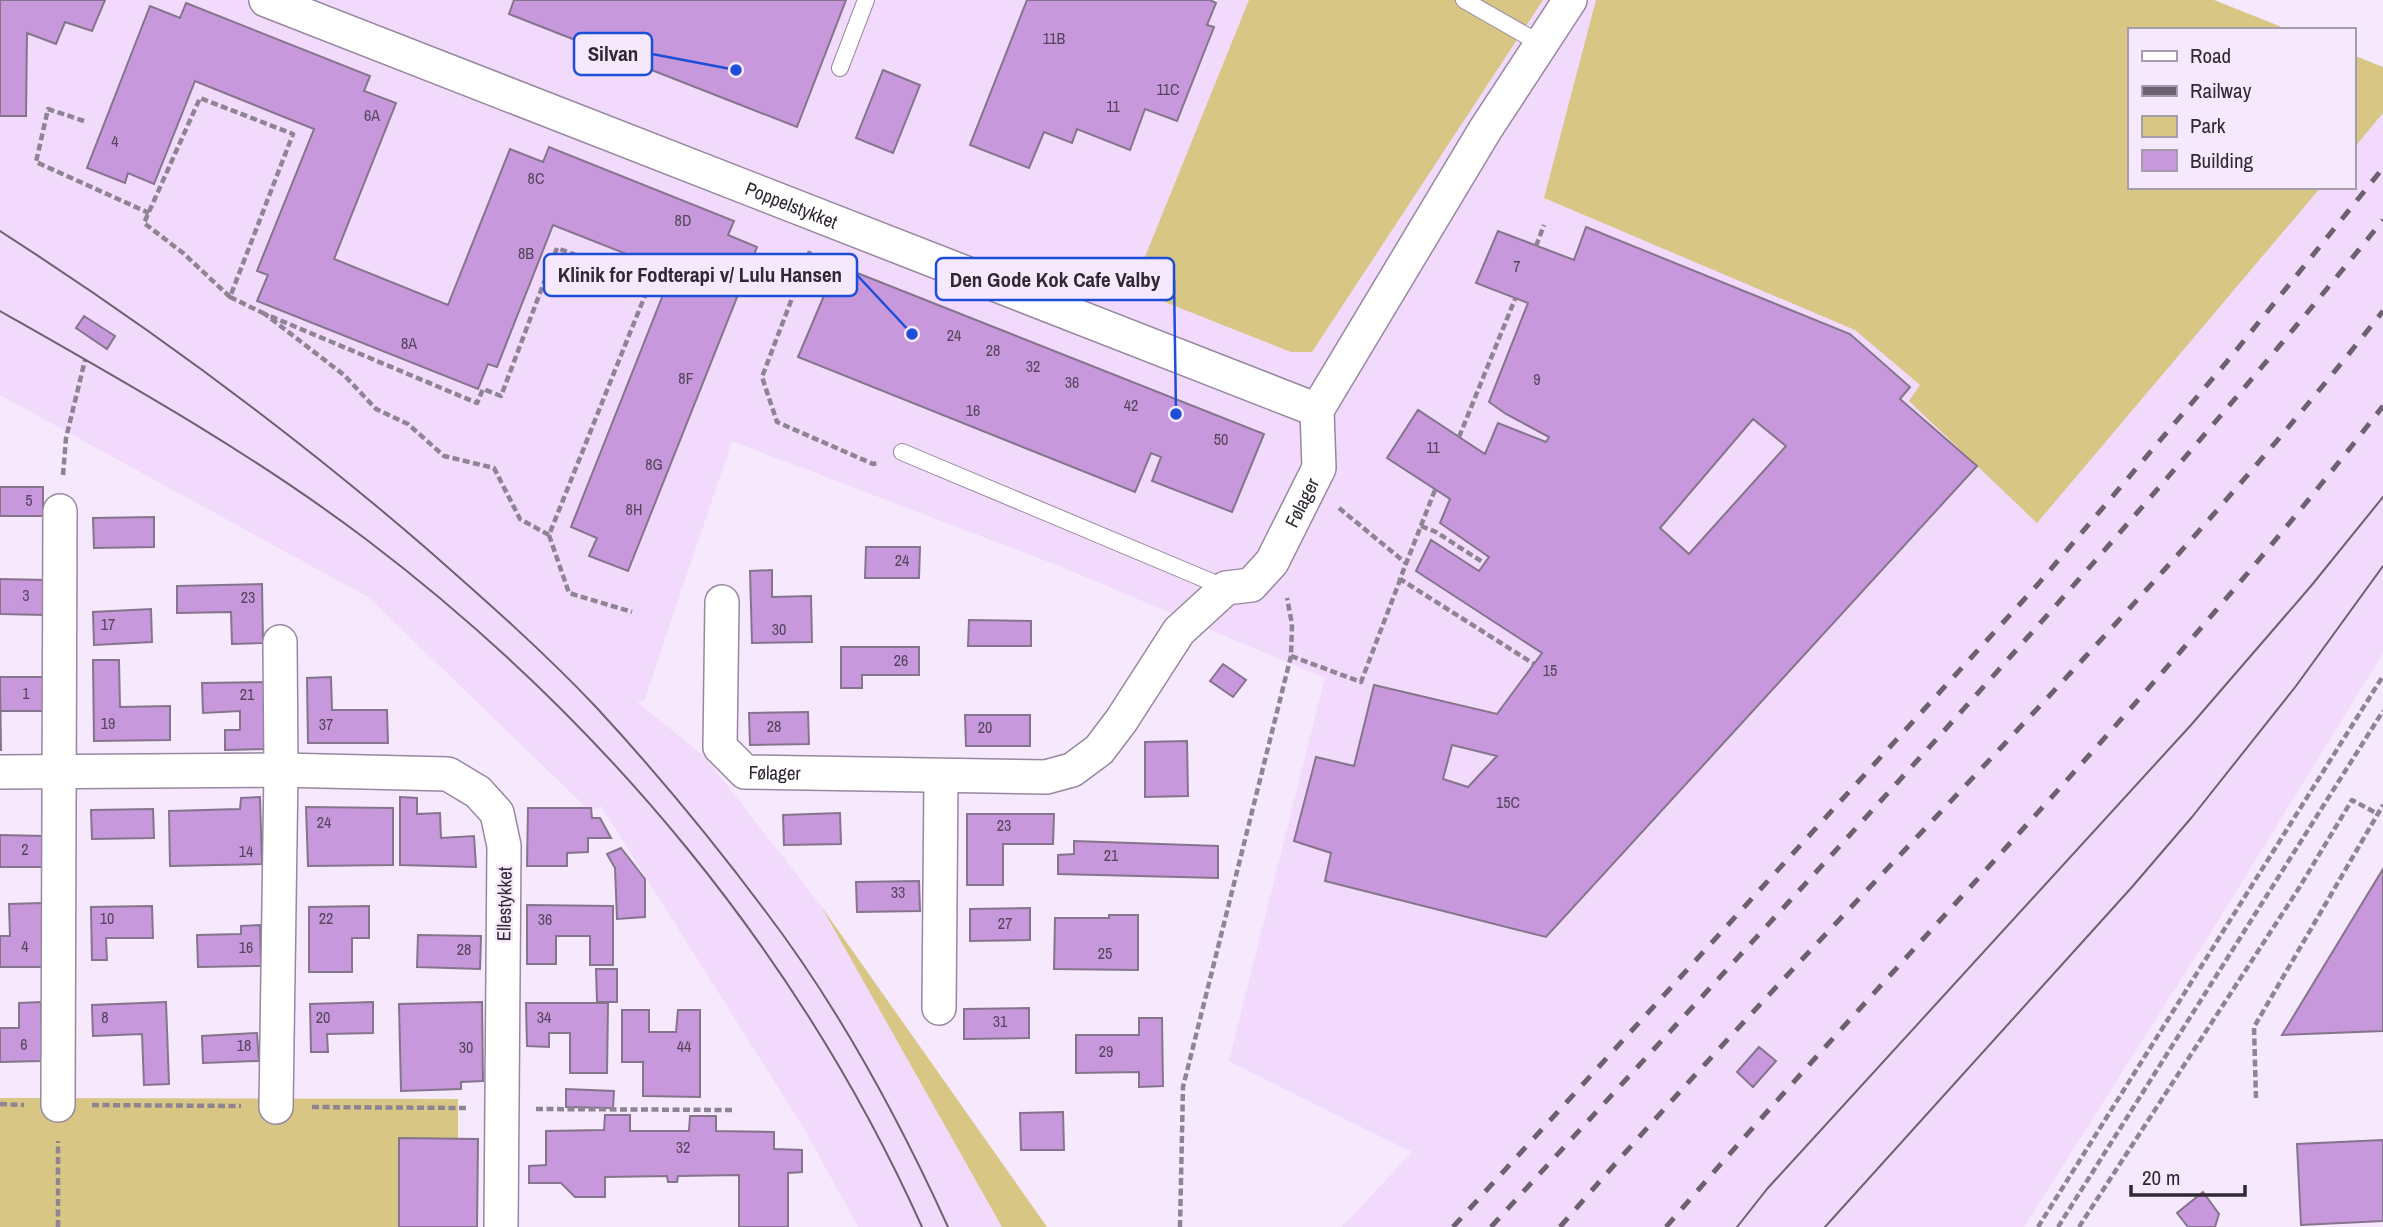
<svg xmlns="http://www.w3.org/2000/svg" width="2383" height="1227" viewBox="0 0 2383 1227" font-family="'Archivo Narrow',sans-serif">
	<rect width="100%" height="100%" fill="#f6e8fd"/>
	<!-- built -->
	<path fill="#f1dafb" d="M0,0H2202L2129,30V187H2353V64L2383,76V653L2216,924L2024,1227H1342L1412,1152L1229,1061L1325,678L1062,567L732,441L644,701L637,702L705,757L821,906L1002,1227H858L805,1130L601,806L590,811L368,597L0,395Z"/>
	<!-- green -->
	<path fill="#d7c684" d="M1249,0H1543L1312,352H1291L1132,289Z
		M1596,0H2214L2289,30H2129V187H2321L2037,523L1909,401L1920,385L1855,330L1544,198Z
		M2353,55L2383,67V113L2353,149Z
		M821,906L1047,1227H1002Z
		M0,1098L458,1099V1227H0Z"/>
	<!-- building -->
	<path fill="#c799dc" stroke="#85748c" stroke-width="2" fill-rule="evenodd" d="M0,0H105L92,31L65,22L56,44L27,33L26,116H0Z
		M514,0H846L797,127L509,14Z
		M1027,0H1210L1216,3L1207,25L1214,27L1177,121L1145,109L1130,150L1077,129L1072,143L1044,132L1029,168L970,145Z
		M186,3L370,76L364,91L396,103L334,259L448,305L510,149L543,162L549,147L734,221L728,235L757,247L628,571L589,556L597,538L571,527L672,272L553,225L497,367L488,364L478,389L257,301L268,275L257,271L314,129L195,81L154,184L128,173L125,183L87,168L150,6L180,18Z
		M883,70L920,85L893,153L856,138Z
		M1586,227L1850,334L1910,387L1900,399L1977,466L1546,937L1325,881L1331,853L1294,841L1316,757L1354,766L1374,685L1497,714L1542,653L1416,571L1431,540L1479,571L1489,557L1440,523L1450,499L1387,458L1418,410L1485,454L1498,423L1546,442L1549,437L1506,414L1489,402L1528,303L1476,283L1498,231L1574,260ZM1753,419L1786,446L1689,554L1660,528ZM1452,745L1497,756L1468,787L1443,779Z
		M837,265L1264,434L1232,512L1152,481L1161,457L1151,453L1135,492L798,357Z
		M84,316L115,336L107,349L76,328Z
		M0,487H43V516H0Z
		M154,517V547L94,548L93,518Z
		M866,547H920L919,578H865Z
		M772,570V597L811,596L812,642L752,643L750,571Z
		M0,579L46,580L45,615L0,614Z
		M262,584L263,643L232,644L231,612L177,613V586Z
		M151,609L152,642L94,645L93,612Z
		M969,620L1031,621V646H968Z
		M841,647H919V675H862V688H841Z
		M93,660H119L120,707L170,706V740L94,741Z
		M1223,664L1246,680L1233,697L1210,681Z
		M0,677H45V711H0L1,751Z
		M331,677L332,710H387L388,743H308L307,678Z
		M265,682L267,749L225,750V730H240V711L203,713L202,683Z
		M808,712L809,744L750,745L749,713Z
		M965,715H1030V746H966Z
		M1187,741L1188,796L1145,797V742Z
		M260,797L262,864L170,866L169,811L240,809L241,798Z
		M400,797L417,798V814L440,813L441,838L474,836L476,867L400,865Z
		M306,807L393,808V865L308,866Z
		M528,808H591L592,818H600L611,838H588V852L567,853V866H527Z
		M153,809L154,838L92,839L91,810Z
		M840,813L841,844L784,845L783,815Z
		M967,814H1054L1053,844H1003V885H967Z
		M0,835L44,836L43,867H0Z
		M1074,841L1218,846V878L1058,874V855L1074,854Z
		M621,848L645,879V917L617,919L615,868L607,854Z
		M2383,869V1031L2282,1035Z
		M919,881L920,911L857,912L856,882Z
		M42,903L43,967H0V936H10L9,904Z
		M527,905L613,906V965H590V936H556V964H527Z
		M152,906L153,938H106L107,960H92L91,907Z
		M369,906V938H352V972H309V907Z
		M1030,908V940L970,941V909Z
		M1109,915H1138V970L1054,969L1055,918H1109Z
		M260,925L261,966L198,967L197,935L241,934V926Z
		M418,935L481,936L480,969L417,967Z
		M596,969H617V1002H597Z
		M41,1002L42,1061L0,1062V1028H19V1003Z
		M166,1002L169,1084L144,1085L142,1034L93,1036L92,1005Z
		M373,1002V1033L327,1034L328,1052H311L310,1004Z
		M482,1002L483,1081L461,1082V1089L401,1091L399,1004Z
		M526,1003H608L607,1073H570V1033H549V1047L527,1046Z
		M1029,1008V1038L964,1039V1009Z
		M622,1010H649V1032H676L678,1010H700V1097L643,1096V1062H622Z
		M1139,1018H1162L1163,1086L1139,1087V1072L1076,1073V1035H1139Z
		M257,1033L259,1061L203,1063L202,1036Z
		M1759,1047L1776,1061L1753,1087L1737,1072Z
		M566,1089L614,1091L613,1108L566,1107Z
		M1063,1112L1064,1150H1021L1020,1113Z
		M605,1115H630V1131H689L690,1116H716V1131L774,1132V1149L802,1150V1172L788,1173V1227H739V1175L678,1176L677,1182H668L667,1176L605,1177V1197H575L561,1183H529V1166L546,1165V1131L604,1130Z
		M399,1138L478,1139L477,1227H399Z
		M2383,1140V1221L2301,1225L2297,1144Z
		M2203,1192L2219,1214L2215,1227H2188L2177,1213Z"/>
	<g fill="none" stroke-linecap="round" stroke-linejoin="round">
		<!-- lane casing -->
		<g stroke="#97879f" stroke-width="18">
			<path id="lane" d="M1464,0L1541,44
				M840,68L866,0
				M902,452L1226,588"/>
		</g>
		<!-- street casing -->
		<g stroke="#97879f" stroke-width="36">
			<g id="street">
				<path id="s1" d="M266,0L1317,410"/>
				<path id="s2" d="M722,602L720,747L745,772L1046,777L1072,770L1099,750L1121,721L1179,631L1226,588L1251,585L1272,562L1319,468L1317,410L1485,130L1570,0"/>
				<path d="M0,772L281,770L448,774L478,792L497,813L504,846L501,1227"/>
				<path d="M939,1008L941,777"/>
				<path d="M58,1105L60,511"/>
				<path d="M276,1107L281,770L280,642"/>
			</g>
		</g>
		<!-- path -->
		<path stroke="#8e8493" stroke-width="4.5" stroke-dasharray="7 3.5" stroke-linecap="butt" d="M84,121L48,109L36,162L149,213
			M1536,246L1544,225
			M810,251L762,377L777,422L873,464L877,463
			M230,297L183,253L144,223L200,98L293,134L230,297L265,314
			M1459,437L1515,299
			M63,475L66,438L85,360
			M1435,490L1400,579L1534,664
			M1339,508L1407,564
			M1421,526L1436,532L1484,563
			M549,535L520,519L494,468L444,456L408,424L376,409L344,375L265,314L477,403L483,389L501,396L557,248L650,283L549,535L569,593L632,612
			M1291,656L1361,682L1400,580
			M2256,1098L2254,1027L2383,805
			M0,1104L24,1105
			M92,1105L241,1106
			M312,1107L468,1108
			M536,1109L733,1110
			M58,1227V1141
			M1180,1227L1183,1087L1291,656L1292,624L1287,598
			M2038,1227L2383,676
			M2058,1227L2383,711
			M2079,1227L2299,888L2352,800L2378,814"/>
		<!-- lane -->
		<use href="#lane" stroke="#fff" stroke-width="16"/>
		<!-- street -->
		<use href="#street" stroke="#fff" stroke-width="33"/>
		<!-- tram -->
		<path stroke="#6b616f" stroke-width="2" d="M0,231C149,327 293,433 427,549C485,600 543,651 596,707C656,772 713,841 766,912C839,1008 898,1117 948,1227
			M0,311C125,382 252,453 367,540C604,720 800,955 922,1227
			M1737,1227L1767,1189L2191,725L2311,586L2383,497
			M1825,1227L2132,887L2192,817L2296,686L2383,566"/>
		<!-- rail -->
		<path stroke="#6b616f" stroke-width="5" stroke-dasharray="12 12" stroke-linecap="butt" d="M1453,1227L2039,583L2230,358L2383,168
			M1491,1227C1793,896 2101,569 2383,220
			M1560,1227C1828,916 2129,634 2383,311
			M1666,1227C1903,952 2160,694 2383,406"/>
	</g>
	<g text-anchor="middle" dominant-baseline="central" stroke-width="5" stroke-linejoin="round" paint-order="stroke">
		<!-- number labels -->
		<g font-size="16" fill="#56455d">
			<text x="1054" y="38">11B</text>
			<text x="1168" y="89">11C</text>
			<text x="1113" y="106">11</text>
			<text x="372" y="115">6A</text>
			<text x="115" y="141">4</text>
			<text x="536" y="178">8C</text>
			<text x="683" y="220">8D</text>
			<text x="526" y="253">8B</text>
			<text x="1517" y="266">7</text>
			<text x="954" y="335">24</text>
			<text x="409" y="343">8A</text>
			<text x="993" y="350">28</text>
			<text x="1033" y="366">32</text>
			<text x="686" y="378">8F</text>
			<text x="1537" y="379">9</text>
			<text x="1072" y="382">36</text>
			<text x="1131" y="405">42</text>
			<text x="973" y="410">16</text>
			<text x="1221" y="439">50</text>
			<text x="1433" y="447">11</text>
			<text x="654" y="464">8G</text>
			<text x="29" y="500">5</text>
			<text x="634" y="509">8H</text>
			<text x="902" y="560">24</text>
			<text x="26" y="595">3</text>
			<text x="248" y="597">23</text>
			<text x="108" y="624">17</text>
			<text x="779" y="629">30</text>
			<text x="901" y="660">26</text>
			<text x="1550" y="670">15</text>
			<text x="26" y="693">1</text>
			<text x="247" y="694">21</text>
			<text x="108" y="723">19</text>
			<text x="326" y="724">37</text>
			<text x="774" y="726">28</text>
			<text x="985" y="727">20</text>
			<text x="1508" y="802">15C</text>
			<text x="324" y="822">24</text>
			<text x="1004" y="825">23</text>
			<text x="25" y="849">2</text>
			<text x="246" y="851">14</text>
			<text x="1111" y="855">21</text>
			<text x="898" y="892">33</text>
			<text x="107" y="918">10</text>
			<text x="326" y="918">22</text>
			<text x="545" y="919">36</text>
			<text x="1005" y="923">27</text>
			<text x="25" y="946">4</text>
			<text x="246" y="947">16</text>
			<text x="464" y="949">28</text>
			<text x="1105" y="953">25</text>
			<text x="105" y="1017">8</text>
			<text x="323" y="1017">20</text>
			<text x="544" y="1017">34</text>
			<text x="1000" y="1021">31</text>
			<text x="24" y="1044">6</text>
			<text x="244" y="1045">18</text>
			<text x="684" y="1046">44</text>
			<text x="466" y="1047">30</text>
			<text x="1106" y="1051">29</text>
			<text x="683" y="1147">32</text>
		</g>
		<!-- street labels -->
		<g font-size="19" fill="#302933" stroke="#f6e8fd">
			<text stroke="none"><textPath href="#s1" startOffset="564">Poppelstykket</textPath></text>
			<text stroke="none"><textPath href="#s2" startOffset="872">Følager</textPath></text>
			<text stroke="none"><textPath href="#s2" startOffset="210">Følager</textPath></text>
			<text transform="translate(504 904) rotate(-89)">Ellestykket</text>
		</g>
	</g>
	<!-- callouts -->
	<path fill="none" stroke="#1d4ed8" stroke-width="2.5" d="M736 70L652 54M912 334L857 275M1176 414L1174 279"/>
	<g fill="#1d4ed8" stroke="#f6e8fd" stroke-width="2.5">
		<circle cx="736" cy="70" r="7"/>
		<circle cx="912" cy="334" r="7"/>
		<circle cx="1176" cy="414" r="7"/>
	</g>
	<g fill="#f6e8fd" stroke="#1d4ed8" stroke-width="2.5">
		<rect x="574" y="33" width="78" height="42" rx="7"/>
		<rect x="544" y="254" width="313" height="42" rx="7"/>
		<rect x="936" y="258" width="238" height="42" rx="7"/>
	</g>
	<g font-size="21" text-anchor="middle" font-weight="bold" fill="#302933">
		<text x="613" y="61">Silvan</text>
		<text x="700" y="282">Klinik for Fodterapi v/ Lulu Hansen</text>
		<text x="1055" y="287">Den Gode Kok Cafe Valby</text>
	</g>
	<!-- legend -->
	<rect x="2128" y="28" width="228" height="161" fill="#f6e8fd" stroke="#a79cac" stroke-width="2"/>
	<rect x="2142" y="51" width="35" height="10" fill="#ffffff" stroke="#a79cac" stroke-width="2"/>
	<text x="2190" y="63" font-size="21" fill="#302933">Road</text>
	<rect x="2142" y="86" width="35" height="10" fill="#6b616f" stroke="#a79cac" stroke-width="2"/>
	<text x="2190" y="98" font-size="21" fill="#302933">Railway</text>
	<rect x="2142" y="116" width="35" height="21" fill="#d7c684" stroke="#a79cac" stroke-width="2"/>
	<text x="2190" y="133" font-size="21" fill="#302933">Park</text>
	<rect x="2142" y="150" width="35" height="21" fill="#c799dc" stroke="#a79cac" stroke-width="2"/>
	<text x="2190" y="168" font-size="21" fill="#302933">Building</text>
	<!-- scale -->
	<path d="M2131 1185v10h114v-10" fill="none" stroke="#302933" stroke-width="3.5"/>
	<text x="2142" y="1185" font-size="21" fill="#302933" stroke="#f6e8fd" stroke-width="5" paint-order="stroke">20 m</text>
</svg>
